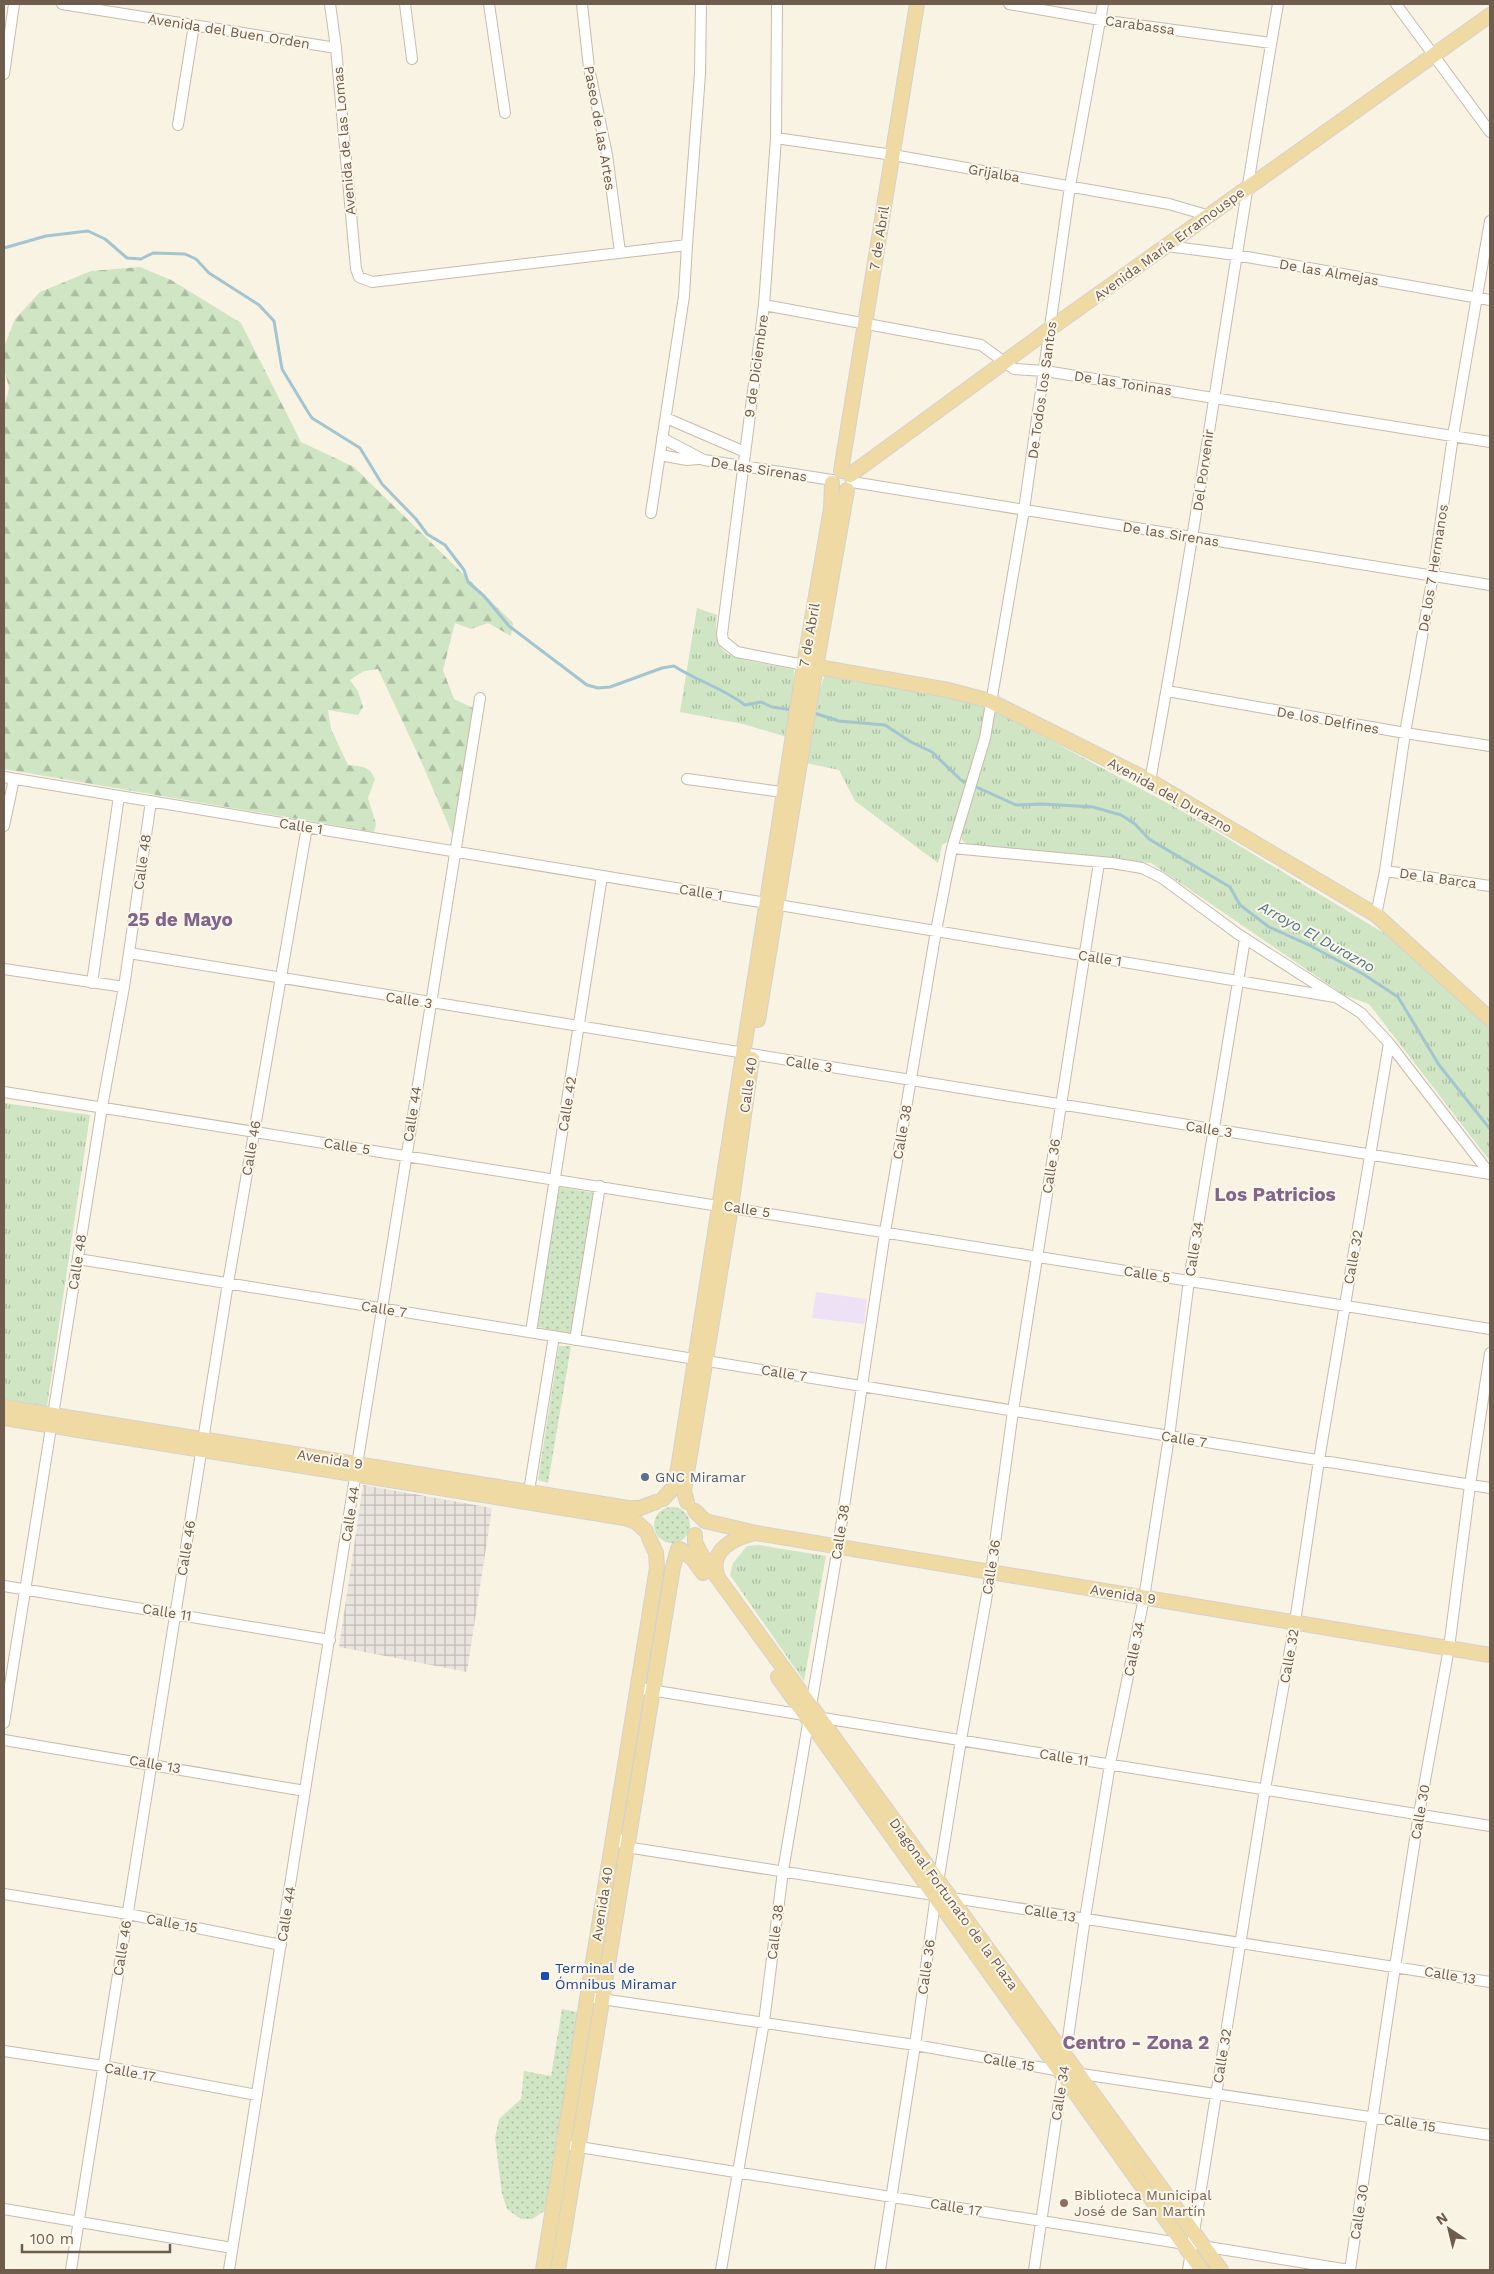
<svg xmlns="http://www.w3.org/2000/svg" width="1494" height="2274" viewBox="0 0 1494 2274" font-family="'Work Sans',sans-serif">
	<defs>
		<pattern id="industrial-grid" width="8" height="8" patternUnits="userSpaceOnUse" patternTransform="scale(1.25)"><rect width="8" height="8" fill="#e9e4de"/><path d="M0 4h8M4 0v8" fill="none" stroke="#c1bcb6"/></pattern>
		<pattern id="grass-dots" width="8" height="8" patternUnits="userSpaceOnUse" patternTransform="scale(1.25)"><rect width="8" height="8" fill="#cfe5c4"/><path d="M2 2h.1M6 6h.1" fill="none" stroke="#acbda1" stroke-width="1.8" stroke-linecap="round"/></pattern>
		<pattern id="forest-firs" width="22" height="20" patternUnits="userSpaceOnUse" patternTransform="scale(1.25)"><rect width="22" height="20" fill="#cfe5c4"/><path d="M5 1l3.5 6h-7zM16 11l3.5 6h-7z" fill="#acbda1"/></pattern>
		<pattern id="park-tufts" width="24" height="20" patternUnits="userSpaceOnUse" patternTransform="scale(1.25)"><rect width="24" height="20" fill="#cfe5c4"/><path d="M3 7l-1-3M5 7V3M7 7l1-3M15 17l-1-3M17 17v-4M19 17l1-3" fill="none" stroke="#acbda1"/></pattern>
	</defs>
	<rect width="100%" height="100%" fill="#f9f3e4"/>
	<!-- industrial -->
	<path fill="url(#industrial-grid)" d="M363,1485L492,1508L467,1672L339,1647Z"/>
	<!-- education -->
	<path fill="#efe1f5" d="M816,1292L867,1299L864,1324L812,1318Z"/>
	<!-- grass -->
	<path fill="url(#grass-dots)" d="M559,1187L595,1193L573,1334L537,1327Z
		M559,1346H571L548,1483L538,1480Z
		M654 1525a18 18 0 1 1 36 0a18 18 0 1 1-36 0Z
		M562,2009L581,2013L546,2210L532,2219H521L507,2209L502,2194L495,2138L499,2119L521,2099L524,2071L551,2076Z"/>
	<!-- forest -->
	<path fill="url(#forest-firs)" d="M140,267L171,280L241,323L301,442L354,467L513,623L511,636L488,623L471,629L455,623L443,670L454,699L473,708L453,836L422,763L378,669L364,671L350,680L358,691L363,707L358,715L328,710L331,729L348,765C362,767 369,765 375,779L368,798L376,824L374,832L4,769V408L9,388L4,368V347L15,319L40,292L91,271Z"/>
	<!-- park -->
	<path fill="url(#park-tufts)" d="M697,608L717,615C713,650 723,656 755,662C768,664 781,667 794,669L793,704L787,737L743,724L680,712Z
		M825,674L979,704L1050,740L1182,811L1392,938L1490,1028V1161L1369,1004L1344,995L1151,863L968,845L962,840L961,834L942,845L938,863L855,801L839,770L806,763L814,707Z
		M4,1103L90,1115L47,1406L4,1399Z
		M759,1545L826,1556L804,1681L730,1575L733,1563L747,1546Z"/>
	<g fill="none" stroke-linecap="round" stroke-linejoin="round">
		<!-- stream -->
		<path stroke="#a3c5d0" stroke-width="3" d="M4,248L46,236L88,231L105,239L127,258L141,259L153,253L185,254L196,259L209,273L259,305L274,321L282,369L308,412L312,418L360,448L382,484L416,519L427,534L445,545L464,570L468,582L484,596L509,626L587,685L598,688L610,687L662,668L674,666C697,681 723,688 745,705L761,702L772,707L793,710
			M811,712L839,721L885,725L911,742L932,752L961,780L1016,805L1042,804L1093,807L1121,815L1135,824L1149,839L1230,887L1240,905L1269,927L1309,945L1363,974L1398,997L1439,1065L1490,1129"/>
		<!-- minor casing -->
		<g stroke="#c8bbac" stroke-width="12">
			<path id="minor" d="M62,4L336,48
				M330,4L336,48L356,269L359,277L372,282L687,245L684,296L651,513
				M405,4L412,59
				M489,4L505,113
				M582,4L589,68L607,155L620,252
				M777,4L776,138L764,305L722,634L723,641L737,652L804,665
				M1009,4L1100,20L1271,43
				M1396,4L1490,132
				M4,74L14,4
				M178,125L194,25
				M776,138L893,155L1169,204L1210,216
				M687,245L700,74L701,4
				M1167,246L1236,255L1490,300
				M764,305L981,345L1014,369L1045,371L1490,442
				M666,418L745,452
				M662,438L704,460L832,480
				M660,455L687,460L698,459
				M852,482L1490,585
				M1167,691L1405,733L1490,746
				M4,777L1335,997
				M687,779L789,793
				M1150,781C1198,523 1233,263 1278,4
				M4,826L14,779
				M952,848L1112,863L1142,868L1162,878L1238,934L1361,1013L1389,1043L1490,1174
				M1385,871L1490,886
				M1376,915L1385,871L1405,733L1433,575L1453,436L1490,221
				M129,953L1490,1174
				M4,969L124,987
				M92,983L119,796
				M4,1092L1490,1329
				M78,1259L1490,1488
				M531,1332L602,876
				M575,1340L600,1186
				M529,1491L554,1336
				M4,1586L330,1640
				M638,1688L1490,1826
				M4,1723L102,1107L124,987L151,801
				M4,1740L305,1791
				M614,1834L626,1847L1490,1982
				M4,1894L128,1914L281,1945
				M588,1997L915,2045L1061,2071
				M4,2051L103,2066L257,2095
				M1065,2059L1085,1918L1110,1764L1144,1598L1169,1437L1189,1280L1245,939
				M1075,2073L1490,2135
				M573,2146L1185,2244
				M4,2209L232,2248
				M1202,2246L1349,2270
				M71,2270L228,1283L307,827
				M229,2270C313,1746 393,1222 480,698
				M721,2270L764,2022L783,1871L838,1547L885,1232L936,931L952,848L985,738L1024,510L1070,186L1103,4
				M880,2270L915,2045L936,1895L961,1740L991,1572L1013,1411L1099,863
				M1034,2270L1063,2074
				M1188,2270L1265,1789L1295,1622L1319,1460L1389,1043
				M1350,2270L1395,1967L1419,1814L1449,1648L1470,1485L1490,1353"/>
		</g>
		<!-- major casing -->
		<g stroke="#d6d1cd" stroke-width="16">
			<path id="major" d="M841,471L917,4
				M850,475L1051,328L1490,15
				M807,665L948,690L990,701L1150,781L1376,915L1490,1019
				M758,1020L810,701L847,490
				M4,1407L628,1508H640L656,1502
				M4,1418L625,1518L636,1522L646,1531
				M663,1499L673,1488L678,1469L804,665L831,509L832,483
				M687,1502L684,1491L731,1207L752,1059
				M695,1511L705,1521L756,1533L1490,1655
				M695,1535V1542L702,1556L1221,2270
				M680,1549L692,1558L703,1573
				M717,1575C709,1550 734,1538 755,1533
				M778,1677L1202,2270
				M543,2270L657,1568L656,1553L649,1538
				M558,2270L673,1567L678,1549"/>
		</g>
		<!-- minor -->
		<use href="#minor" stroke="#fff" stroke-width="10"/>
		<!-- major -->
		<use href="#major" stroke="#f0daa4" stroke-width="14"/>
	</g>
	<!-- markers -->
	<circle fill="#5c6f8a" stroke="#fcf7ea" stroke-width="2" cx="645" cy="1477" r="5"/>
	<rect fill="#1a4fb4" stroke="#fcf7ea" stroke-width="2" x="540" y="1971" width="10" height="10" rx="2.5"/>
	<circle fill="#8d6e63" stroke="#fcf7ea" stroke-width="2" cx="1064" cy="2203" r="5"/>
	<g text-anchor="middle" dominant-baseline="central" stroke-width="4" stroke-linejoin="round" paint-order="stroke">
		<!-- street labels -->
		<g font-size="14" fill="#6e5c4d" stroke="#fcf7ea">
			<text transform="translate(1140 25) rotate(8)">Carabassa</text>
			<text transform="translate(229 31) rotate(9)">Avenida del Buen Orden</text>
			<text transform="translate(600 128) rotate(80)">Paseo de las Artes</text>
			<text transform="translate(344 141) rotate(-95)">Avenida de las Lomas</text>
			<text transform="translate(994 173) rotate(10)">Grijalba</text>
			<text transform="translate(879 238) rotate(-81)">7 de Abril</text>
			<text transform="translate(1169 244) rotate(-36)">Avenida María Erramouspe</text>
			<text transform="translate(1329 272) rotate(10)">De las Almejas</text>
			<text transform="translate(756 366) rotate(-82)">9 de Diciembre</text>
			<text transform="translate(1123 383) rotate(9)">De las Toninas</text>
			<text transform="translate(1042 390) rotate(-82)">De Todos los Santos</text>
			<text transform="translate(759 469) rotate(9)">De las Sirenas</text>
			<text transform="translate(1203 470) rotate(-82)">Del Porvenir</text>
			<text transform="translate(1171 534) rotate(9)">De las Sirenas</text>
			<text transform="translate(1433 568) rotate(-81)">De los 7 Hermanos</text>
			<text transform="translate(809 635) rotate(-80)">7 de Abril</text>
			<text transform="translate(1328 720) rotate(10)">De los Delfines</text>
			<text transform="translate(1170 795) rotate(29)">Avenida del Durazno</text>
			<text transform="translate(301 826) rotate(9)">Calle 1</text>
			<text transform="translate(142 862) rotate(-82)">Calle 48</text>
			<text transform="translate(1438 878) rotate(8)">De la Barca</text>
			<text transform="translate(701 892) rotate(9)">Calle 1</text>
			<text transform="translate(1100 958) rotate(9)">Calle 1</text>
			<text transform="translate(409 1000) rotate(9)">Calle 3</text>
			<text transform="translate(809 1064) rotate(9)">Calle 3</text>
			<text transform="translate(748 1085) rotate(-82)">Calle 40</text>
			<text transform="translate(567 1104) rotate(-81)">Calle 42</text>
			<text transform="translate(412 1114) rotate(-81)">Calle 44</text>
			<text transform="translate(1209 1129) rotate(9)">Calle 3</text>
			<text transform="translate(902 1132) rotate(-80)">Calle 38</text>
			<text transform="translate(347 1146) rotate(9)">Calle 5</text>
			<text transform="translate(251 1148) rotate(-80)">Calle 46</text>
			<text transform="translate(1051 1166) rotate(-81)">Calle 36</text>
			<text transform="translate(747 1209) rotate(9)">Calle 5</text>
			<text transform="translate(1194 1249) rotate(-81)">Calle 34</text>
			<text transform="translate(1353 1257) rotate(-80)">Calle 32</text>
			<text transform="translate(77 1262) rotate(-81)">Calle 48</text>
			<text transform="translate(1147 1274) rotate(9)">Calle 5</text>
			<text transform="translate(384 1309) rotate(9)">Calle 7</text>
			<text transform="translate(784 1373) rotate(9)">Calle 7</text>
			<text transform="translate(1184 1439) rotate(9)">Calle 7</text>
			<text transform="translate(330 1459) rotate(9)">Avenida 9</text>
			<text transform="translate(350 1514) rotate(-81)">Calle 44</text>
			<text transform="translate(840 1532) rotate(-81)">Calle 38</text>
			<text transform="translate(186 1548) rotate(-81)">Calle 46</text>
			<text transform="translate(991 1567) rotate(-81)">Calle 36</text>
			<text transform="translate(1123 1594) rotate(9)">Avenida 9</text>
			<text transform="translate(167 1612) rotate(9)">Calle 11</text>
			<text transform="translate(1134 1649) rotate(-78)">Calle 34</text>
			<text transform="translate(1289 1656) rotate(-80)">Calle 32</text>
			<text transform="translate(1064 1757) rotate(9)">Calle 11</text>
			<text transform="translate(155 1764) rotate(10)">Calle 13</text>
			<text transform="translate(1420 1812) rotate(-80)">Calle 30</text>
			<text transform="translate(602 1904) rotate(-81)">Avenida 40</text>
			<text transform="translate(954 1904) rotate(54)">Diagonal Fortunato de la Plaza</text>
			<text transform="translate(1050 1913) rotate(9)">Calle 13</text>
			<text transform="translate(286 1914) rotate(-81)">Calle 44</text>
			<text transform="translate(172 1923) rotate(11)">Calle 15</text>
			<text transform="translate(775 1932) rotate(-83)">Calle 38</text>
			<text transform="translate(122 1948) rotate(-81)">Calle 46</text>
			<text transform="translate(926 1967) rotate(-82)">Calle 36</text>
			<text transform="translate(1450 1975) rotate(9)">Calle 13</text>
			<text transform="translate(1222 2056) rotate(-81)">Calle 32</text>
			<text transform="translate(1009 2062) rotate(10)">Calle 15</text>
			<text transform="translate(130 2072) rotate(11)">Calle 17</text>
			<text transform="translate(1060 2093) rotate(-81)">Calle 34</text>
			<text transform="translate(1410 2123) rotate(9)">Calle 15</text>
			<text transform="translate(956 2207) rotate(9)">Calle 17</text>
			<text transform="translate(1359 2212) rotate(-81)">Calle 30</text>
		</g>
		<!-- service labels -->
		<g font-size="14" fill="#4e5e75" stroke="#fcf7ea" text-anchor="start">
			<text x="655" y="1477">GNC Miramar</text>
		</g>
		<!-- transit labels -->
		<g font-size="14" fill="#164399" stroke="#fcf7ea" text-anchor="start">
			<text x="555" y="1968">Terminal de<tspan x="555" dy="16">Ómnibus Miramar</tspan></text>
		</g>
		<!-- education labels -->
		<g font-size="14" fill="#785e54" stroke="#fcf7ea" text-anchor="start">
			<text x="1074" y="2195">Biblioteca Municipal<tspan x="1074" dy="16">José de San Martín</tspan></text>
		</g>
		<!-- water labels -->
		<g font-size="15" font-style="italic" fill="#4c7886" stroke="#fcf7ea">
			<text transform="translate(1317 937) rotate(29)">Arroyo El Durazno</text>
		</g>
		<!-- district labels -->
		<g font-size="19" font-weight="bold" fill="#81658b" stroke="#fcf7ea">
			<text x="180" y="919">25 de Mayo</text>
			<text x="1275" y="1194">Los Patricios</text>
			<text x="1136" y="2042">Centro - Zona 2</text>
		</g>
	</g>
	<!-- border -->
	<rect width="1494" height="2274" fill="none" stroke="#6e5c4d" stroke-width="10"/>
	<!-- north arrow -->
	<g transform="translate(1449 2229) rotate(325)" stroke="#fcf7ea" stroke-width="4" paint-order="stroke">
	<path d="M0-4L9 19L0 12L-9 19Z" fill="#6e5c4d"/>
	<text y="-8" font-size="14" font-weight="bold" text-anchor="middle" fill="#6e5c4d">N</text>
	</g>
	<!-- scale -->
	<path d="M22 2244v8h148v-8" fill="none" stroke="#6e5c4d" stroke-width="2.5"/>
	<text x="30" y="2244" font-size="15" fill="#6e5c4d" stroke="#fcf7ea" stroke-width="4" paint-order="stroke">100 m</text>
</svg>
